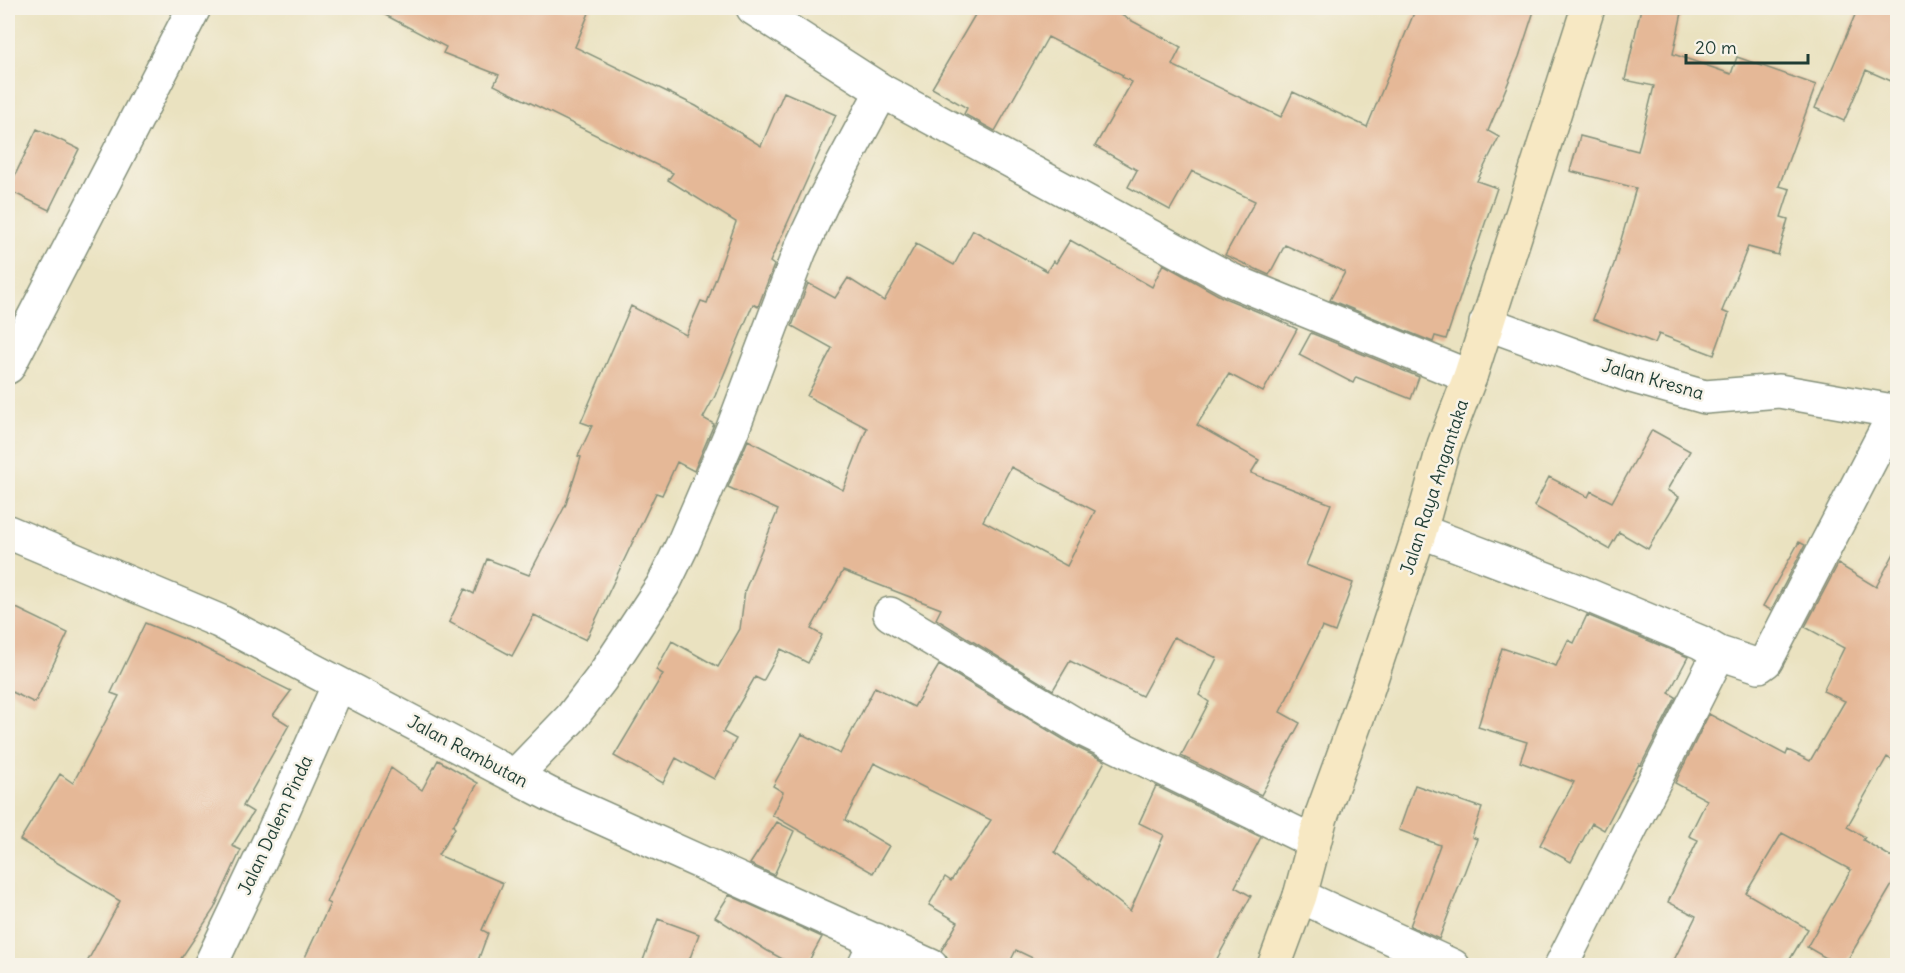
<svg xmlns="http://www.w3.org/2000/svg" width="1905" height="973" viewBox="0 0 1905 973" font-family="Delius,sans-serif">
	<rect width="100%" height="100%" fill="#f7f3e8"/>
	<filter id="ink" filterUnits="userSpaceOnUse"><feTurbulence type="fractalNoise" baseFrequency=".0167" numOctaves="2"/><feDisplacementMap in="SourceGraphic" scale="12" xChannelSelector="R" yChannelSelector="G"/><feConvolveMatrix kernelMatrix="1 2 1 2 8 2 1 2 1" color-interpolation-filters="sRGB"/></filter>
	<filter id="wash" filterUnits="userSpaceOnUse"><feTurbulence type="fractalNoise" baseFrequency=".008" numOctaves="4" result="noise"/><feDisplacementMap in="SourceGraphic" scale="24" xChannelSelector="R" yChannelSelector="G"/><feGaussianBlur stdDeviation="1.35" result="paint"/><feColorMatrix in="noise" values="0 0 0 0 0 0 0 0 0 0 0 0 0 0 0 0 0 1.4 0 .05"/><feComposite in="paint" operator="in"/></filter>
	<g filter="url(#wash)">
		<rect width="100%" height="100%" fill="#eae2c0"/>
		<g id="blocks">
			<!-- building -->
			<path fill="#e5b897" fill-rule="evenodd" d="M372,8H591L575,47L696,106L761,146L784,92L836,115L770,262L774,265L758,307L753,304L715,396L703,418L714,424L694,471L677,462L662,495L656,493L586,640L534,615L512,656L449,622L465,589L474,594L487,559L529,575L566,504L581,457L578,456L592,426L581,422L631,306L686,335L701,301L707,303L736,222L668,180L673,173L494,85L499,75L443,53L446,47Z
				M979,8H1108L1181,47L1172,65L1281,117L1293,92L1367,127L1416,8H1535L1519,57L1488,131L1499,137L1477,181L1497,188L1446,339L1435,336L1433,342L1330,300L1345,272L1285,245L1269,275L1225,255L1255,201L1192,171L1170,210L1128,187L1137,170L1095,146L1132,82L1122,77L1123,75L1048,37L995,131L964,114L967,108L932,88Z
				M1641,8H1683L1673,54L1731,74L1737,57L1816,85L1779,186L1790,189L1781,217L1788,219L1778,255L1748,247L1722,311L1729,314L1714,355L1659,334L1655,343L1593,319L1614,264L1636,188L1570,171L1580,136L1638,151L1654,86L1625,80Z
				M1858,8H1898V84L1866,70L1844,121L1815,108Z
				M37,129L79,149L49,210L8,190Z
				M973,230L1047,271L1053,261L1056,263L1070,240L1152,287L1163,264L1222,297L1276,319L1297,329L1263,392L1229,374L1197,425L1259,460L1251,473L1331,504L1306,565L1353,583L1335,632L1322,627L1280,712L1300,723L1261,795L1181,756L1209,702L1199,695L1217,658L1174,637L1142,696L1070,661L1053,690L936,619L941,609L843,571L811,629L822,635L808,663L781,649L763,681L755,677L723,732L736,739L714,779L676,758L663,783L614,756L663,674L656,670L672,641L718,667L740,629L745,590L778,510L728,487L748,440L843,490L867,428L807,396L832,348L792,326L808,283L835,298L848,278L884,301L916,244L954,265ZM1011,467L1095,511L1067,566L983,521Z
				M1311,333L1419,377L1411,399L1356,377L1353,383L1299,355Z
				M1652,430L1690,451L1667,490L1679,497L1648,549L1619,532L1609,549L1534,506L1549,477L1588,497L1591,491L1612,502Z
				M1799,542L1805,545L1771,610L1763,606Z
				M1898,546V764L1887,757L1847,827L1865,837L1863,840L1898,861V875L1844,966H1840L1807,947L1851,870L1782,833L1746,893L1808,929L1786,966H1671L1696,916L1668,902L1698,840L1689,836L1707,800L1675,783L1709,714L1786,755L1788,750L1810,761L1845,701L1823,691L1844,648L1805,627L1838,564L1876,587Z
				M8,604L68,633L35,703L8,690Z
				M1587,615L1688,657L1669,693L1676,697L1641,765L1639,764L1604,830L1592,823L1571,862L1540,845L1574,782L1520,762L1527,742L1478,727L1502,648L1556,666L1568,640L1574,643Z
				M145,623L194,643L291,691L273,715L289,725L243,806L253,812L232,846L241,850L214,909L176,966H85L120,901L20,840L60,774L73,783L119,696L111,693Z
				M939,665L1076,747L1105,761L1055,852L1130,911L1164,835L1139,823L1156,786L1261,837L1235,887L1251,896L1213,966H1049L1016,950L1008,966H950L946,956L941,951L958,922L929,905L945,877L951,881L991,820L874,763L845,820L889,846L873,873L772,815L783,792L773,786L802,734L840,754L875,687L914,707Z
				M438,760L478,783L453,826L455,828L438,855L503,883L482,930L488,933L476,966H301L330,904L326,902L391,768L422,790Z
				M1415,785L1482,808L1472,837L1477,839L1439,939L1410,926L1440,845L1399,830Z
				M777,822L794,831L774,875L750,864Z
				M729,895L822,937L806,966H795L766,950L715,917Z
				M658,919L699,934L687,966H641Z"/>
		</g>
	</g>
	<g filter="url(#ink)">
		<use href="#blocks" fill-opacity="0" stroke="#84907a" stroke-width="1.5"/>
		<g fill="none" stroke-linecap="round" stroke-linejoin="round">
			<!-- street casing -->
			<g stroke="#84907a" stroke-width="36">
				<path id="street" d="M753,8L882,91L1231,280L1470,377
					M1486,323L1631,376L1705,397L1779,391L1898,412
					M8,367L194,8
					M1420,531L1578,591L1700,642L1719,653L1561,966
					M8,532L219,621L549,794L931,966
					M890,614L1086,731L1314,842
					M1719,653L1759,666L1766,661L1896,411
					M515,776L571,718L601,679L663,585L683,544L733,428L800,250L822,203L882,91
					M1300,896L1453,966
					M210,966L273,833L339,684
					M864,966L876,940"/>
			</g>
			<!-- secondary casing -->
			<g stroke="#84907a" stroke-width="36">
				<path id="secondary" d="M1274,966L1300,896L1321,817L1368,688L1420,531L1444,445L1470,377L1588,8"/>
			</g>
			<!-- street -->
			<use href="#street" stroke="#fff" stroke-width="33"/>
			<!-- secondary -->
			<use href="#secondary" stroke="#f7e8c3" stroke-width="33"/>
		</g>
	</g>
	<g text-anchor="middle" dominant-baseline="central" stroke-width="5" stroke-linejoin="round" paint-order="stroke">
		<!-- street labels -->
		<g font-size="18" fill="#1f3d34" stroke="#f7f3e8">
			<text transform="translate(1653 379) rotate(16)">Jalan Kresna</text>
			<text transform="translate(1434 487) rotate(-72)">Jalan Raya Angantaka</text>
			<text transform="translate(468 751) rotate(28)">Jalan Rambutan</text>
			<text transform="translate(275 825) rotate(-65)">Jalan Dalem Pinda</text>
		</g>
	</g>
	<!-- margin -->
	<rect width="1905" height="973" fill="none" stroke="#f7f3e8" stroke-width="30"/>
	<!-- scale -->
	<path d="M1686 54v9h122v-9" fill="none" stroke="#1f3d34" stroke-width="3"/>
	<text x="1695" y="54" font-size="18" fill="#1f3d34" stroke="#f7f3e8" stroke-width="4.5" paint-order="stroke">20 m</text>
</svg>
